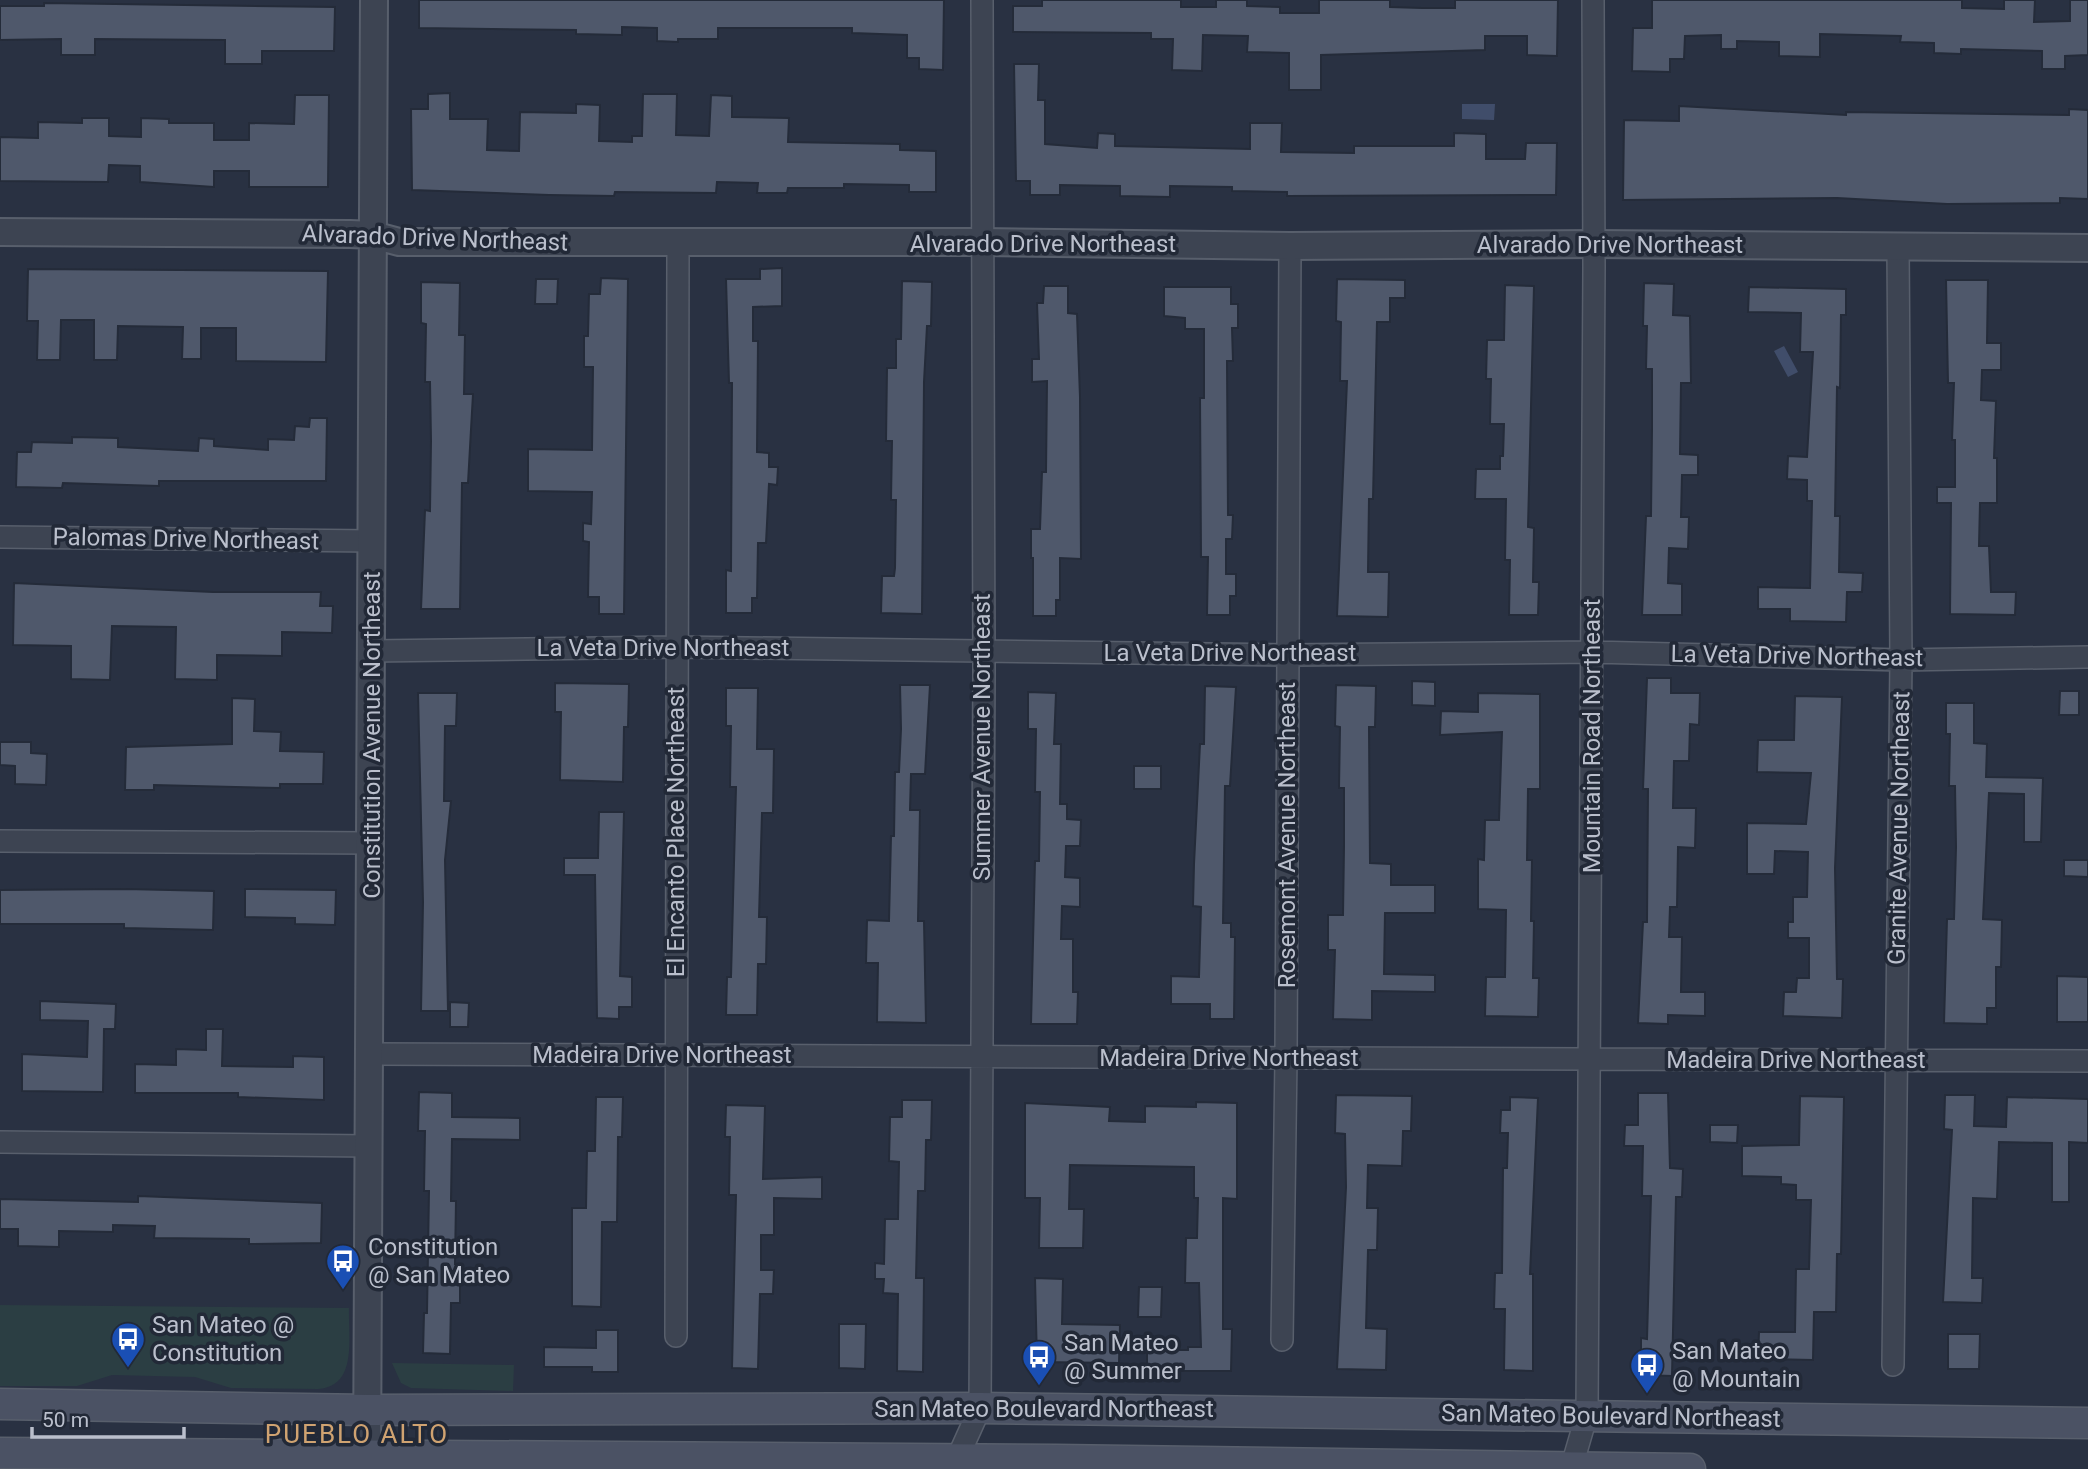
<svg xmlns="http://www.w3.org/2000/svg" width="2088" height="1469" viewBox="0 0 2088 1469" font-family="Roboto,sans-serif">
	<rect width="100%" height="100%" fill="#293142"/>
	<!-- green -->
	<path fill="#2b3e43" d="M0,1305L349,1308C348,1338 358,1386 318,1389L231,1388L195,1377L112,1375L77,1386H0Z
		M392,1363L514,1365L513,1391L411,1388L401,1383Z"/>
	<!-- water -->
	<path fill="#404d6a" d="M1462,104H1495L1494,120L1462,119Z
		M1784,346L1798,372L1788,377L1774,351Z"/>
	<!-- building -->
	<path fill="#4f586b" stroke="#242b39" stroke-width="2" d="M419,0H944L943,70L919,69V58H907V35L852,33V28H718V39H678V42L657,41V28L622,27V35L576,34V30L419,28Z
		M1042,0H1181V7H1216V0H1247V6L1280,7V13H1319V0H1390V7L1422,8H1455V0H1558L1557,56L1527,55V36H1485V50L1321,55V90H1289V53L1247,52L1248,36L1203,35L1202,71L1172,70L1173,39H1151V33L1013,32V6H1042Z
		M1652,0H1962V8L2004,9V0H2035L2034,22L2070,21V0H2088V55L2065,56V69H2042V51L1961,49V54L1934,53V43L1900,42L1901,36L1820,34V57L1779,56V42L1737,41V49H1721V35L1685,36L1684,59H1670V72L1632,71L1633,28H1652Z
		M44,3L335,7L334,51H262V64H225V40L95,39V55H61V39L0,40V6H44Z
		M1014,64H1039L1038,100H1045V144L1097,148L1098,133L1115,134V146L1250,149V123H1282L1281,152L1354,153V146H1454V133L1486,134V159H1525L1526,143H1557L1556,195L1287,196V192L1232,191V187L1170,186V197L1120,196V186L1060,185V195H1030V181H1016Z
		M450,93V119H488L487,150L519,151L520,112L576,113V104L600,105L599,141L632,142V136H642L643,94H677L676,135L709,136L711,95L732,96V117L789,118L788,142L900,144V150L936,151V192H909V185L844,184V188H788L787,193H757L758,183L717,182L716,193L615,192L614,196L549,195L412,190L411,109H428V94Z
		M295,95H329L328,187H249V171H214V187L140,182V166L109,165L108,182L0,181V137L38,138V122L82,123V118H109V136L141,137V118L169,119V123H214V140H249V123L294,124Z
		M1679,106L1846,115V112L2069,115V109L2088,110V199L2060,198V203L1947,204L1837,198L1623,200L1624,120L1679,121Z
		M782,268V306L753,307V341H758L757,452L769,453V467H778L777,485L769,484L766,543H758L757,598H752V613H726V570L731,571L732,383H729L726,279H760V269Z
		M28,269L328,271L326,362L236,361V328H201V359H182L183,327L118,326L117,360H94V320H61L60,360H37L38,321H27Z
		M601,278L628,279L624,614H599V597H588L589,542L583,541V523L591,524L592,492L528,491V449L592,450L593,367H584V336H588L589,294H600Z
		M536,279H558L557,304H535Z
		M1337,279L1405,280V298H1390V322H1377L1373,499H1369L1368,572H1389L1388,617L1337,616L1347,381H1340L1341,322L1336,321Z
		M1946,280H1988L1987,343H2001V370H1982L1981,400L1996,401L1994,458H1997V503H1980L1979,546H1989L1991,592H2016L2015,615L1950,614L1951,503H1937V487H1955V440H1952L1954,383H1948Z
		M902,281L932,282L931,326H927L924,382L922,614L881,613L882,576H894L895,568L896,500H891L892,441H886L887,368H896V339H901Z
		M421,282L460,283L459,335H465L464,394H473L468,483H462L460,609H421L425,510L430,511L431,441L430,382H425L426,324L421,323Z
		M1644,283L1674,284L1673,315L1690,316L1691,383H1681L1680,454L1698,455V475H1682L1681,517H1689L1688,549L1669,548L1668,583L1682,584V615H1642L1646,516H1651L1652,429V369H1646L1647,326H1643Z
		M1505,285L1534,286L1528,527L1534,528L1533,582H1539L1538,615H1509L1510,560H1505L1506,499H1475L1476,469H1500V456H1503L1504,424H1490L1491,379H1486L1487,340H1504Z
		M1044,286H1068V313L1077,314L1080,397L1081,559L1060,558V600H1056V616H1033V558H1031V529H1040L1042,472H1046L1047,381L1032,382V359H1039L1037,303H1043Z
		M1164,287H1231V304H1238V328H1232L1233,361H1227L1228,515H1233L1232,539H1226V574H1236V596H1230V615H1207L1208,557H1201L1200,398H1204V329H1185V318L1164,316Z
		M1749,287L1846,289V315H1841L1840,388L1837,387L1835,516H1840L1839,572L1863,573L1862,592H1847L1846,622L1790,621V609H1758V587L1810,588L1812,501H1807V480L1787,479L1788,456L1807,457L1813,352H1800L1801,313L1748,312Z
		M310,418H327L326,481H159V486L63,483L62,488L16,487L17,452H31L32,442L72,443V437L118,438V447L198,451L199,438L214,439V446L268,450V439L294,440L295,426L309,427Z
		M14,583L213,592H321L320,606H333L332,633L282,632V656L217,655V680L175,679L176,627L112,626L110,680L71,679V646L13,645Z
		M1647,678H1671V693H1700L1699,725L1690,724L1689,761H1674L1673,808H1696L1695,848L1678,847L1677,907H1670L1669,937H1682L1681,992H1705V1016L1668,1015V1024L1638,1023L1643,922H1647L1648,789H1643Z
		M1412,681L1435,682V706L1412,705Z
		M555,683L629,684L628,727H624L623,782L560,780L561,712H555Z
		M900,685H930L925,774H911L910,810H920L918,921H924L926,1023L877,1022L878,963H866L867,920L889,921L891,836H894L895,772H899L901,729Z
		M1336,685L1376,686L1375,727H1369L1370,863L1391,864V885H1435V913H1385L1384,974L1435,975V992L1372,991V1020L1333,1019L1335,950H1328V915H1343L1344,846V788H1339L1340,727L1335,726Z
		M1205,686L1236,687L1230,786H1225L1223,923H1231V937H1235L1234,1019H1210V1004H1171V976L1199,977L1201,907L1193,906L1194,864L1200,744H1204Z
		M726,688H758L757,749H774L773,813H762L759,917H767L766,964H758L757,1015H726L727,977H731L736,787H730L731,726H726Z
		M2060,691H2079V715H2059Z
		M1028,692L1056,693L1054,744H1061L1060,804H1067V819L1081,820L1080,846H1066L1065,877L1080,878V907L1062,906L1061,939H1073V992H1078L1077,1024H1031L1035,861H1039L1040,792H1035L1036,729H1028Z
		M418,693H457L456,726H445L444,801H451L445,860L448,1011H421L423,902Z
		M1478,693L1540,694V789H1528L1527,860H1532L1531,921H1534L1533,978H1539L1538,1017L1485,1016L1486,977H1505L1506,910L1478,909V859L1484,860L1485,820H1499L1502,732L1440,735L1441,711L1478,712Z
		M1795,696L1842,697L1835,868L1837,979H1843L1842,1018L1783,1016L1784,992H1796L1797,978H1809V938H1788V922H1793V897H1807L1808,852L1775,851L1774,874H1747V823L1806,824L1811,773L1757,772L1758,740H1794Z
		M232,698L255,699L254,731L281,732L280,751L324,752L323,784H280V788L154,785V790H125L126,747L232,744Z
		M1946,703H1974V743L1987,744L1986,777L2043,778L2041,842H2024V794L1989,793L1983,919L2002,920L2001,967H1996V1008H1987V1024L1944,1023L1947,919H1954L1956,847L1955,786H1949L1950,734H1946Z
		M0,742H31V753L47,754L46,785L15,784V766L0,765Z
		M1134,766H1161V789H1134Z
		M599,812H624L620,976L632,977V1007H619V1019L597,1018L595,875H564V858H598Z
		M2064,860H2088V877L2064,876Z
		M125,889L214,891L213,930L124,928V924H0V890Z
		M245,889L336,890L335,925L295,924V918L245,917Z
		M2057,976L2088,977V1022H2057Z
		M40,1001L116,1004L115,1029H104L103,1092L22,1091V1054L87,1057L88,1021L40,1020Z
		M450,1002L469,1003L468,1027H450Z
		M206,1029H223L222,1066L293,1067V1056L324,1057V1100L238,1097V1093H135V1064L176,1065V1049L206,1050Z
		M419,1092L452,1093V1117L520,1118V1140L452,1139L451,1201H456L455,1264H460V1303H451L450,1354L423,1353L424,1313H427L429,1191H424L425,1131H418Z
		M1638,1093H1668L1670,1168L1683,1169L1682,1197H1676L1672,1376L1641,1375V1338L1647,1339L1651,1196H1642L1643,1146H1624L1625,1125H1638Z
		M1336,1095L1412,1096L1411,1131H1403L1402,1166L1368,1165L1367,1208H1378L1377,1250H1368L1366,1328L1387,1329L1386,1370L1337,1369L1346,1187L1345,1134L1335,1133Z
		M1945,1095H1975L1974,1126L2006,1127L2007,1097L2088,1099V1143L2069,1142V1202H2052V1143L1999,1142L1997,1199L1973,1198L1972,1278H1983L1982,1303L1943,1302L1952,1130L1944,1129Z
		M1800,1096L1844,1097L1841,1254H1837L1836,1312H1814L1813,1360L1758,1359L1759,1332H1795L1796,1269H1809L1811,1200H1796V1185L1781,1184V1177L1742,1176V1146L1799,1145Z
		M596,1097H623L622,1137H618L617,1222H602L601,1307L572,1306V1208H586L587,1151H595Z
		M1510,1097L1538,1098L1530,1274H1533V1371L1504,1370L1505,1309H1494L1495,1273H1502L1503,1168H1507L1508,1133H1500L1501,1110H1510Z
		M902,1100H932L931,1140H926L925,1191H918L916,1278H924L923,1372L897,1371L898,1294L883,1293L884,1279H875V1263L884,1264L885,1219H898L899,1162L889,1161L890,1117H902Z
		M1196,1102L1237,1103V1199L1223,1198V1329H1232L1231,1371H1147V1350H1188V1347H1201L1199,1283H1185L1186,1238H1197L1198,1198H1194V1167L1070,1165L1069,1209H1084L1083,1248H1039L1040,1198H1025V1103L1110,1107L1109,1121L1145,1122V1106L1196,1107Z
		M726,1105L765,1106L763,1179L822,1177V1199L774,1198V1235H761V1270H774L773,1294H760L758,1369L732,1368L736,1195H729L730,1137H725Z
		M1710,1125H1738L1737,1143L1710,1142Z
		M138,1196L322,1203L321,1243L249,1244V1239L154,1238L155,1226L113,1225V1232L59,1231V1247L18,1246V1229H0V1199L138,1202Z
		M1035,1278L1063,1279L1062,1324L1120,1325L1119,1363L1037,1362Z
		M1139,1287H1162L1161,1317H1138Z
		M839,1324H866L865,1369L839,1368Z
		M596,1330H618V1372H592V1367H544V1347L596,1348Z
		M1948,1334H1980L1979,1369H1948Z"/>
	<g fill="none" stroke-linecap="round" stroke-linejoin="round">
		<!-- minor casing -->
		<g stroke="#585f6c" stroke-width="24">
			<path id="minor" d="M0,537L373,541
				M372,651L676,647L1289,655L1592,652L1901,660L2088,657
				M0,841L371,843
				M371,1054L2088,1061
				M0,1142L370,1146
				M676,1336L678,244
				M1282,1340L1286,1058L1290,246
				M1893,1365L1901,660L1898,248
				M957,1469V1459L980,1408L984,670L982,0
				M1571,1469L1587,1414L1594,267L1593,0"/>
		</g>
		<!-- tertiary casing -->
		<g stroke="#585f6c" stroke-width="30">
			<path id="tertiary" d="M0,232L350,234L373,235L399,242H983L1290,246L1594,244L2088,248
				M367,1469L374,0"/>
		</g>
		<!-- secondary casing -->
		<g stroke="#585f6c" stroke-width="33">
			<path id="secondary" d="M0,1404L369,1410L980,1408L2088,1423
				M0,1453L1056,1460L1690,1469"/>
		</g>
		<!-- minor -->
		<use href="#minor" stroke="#3d4452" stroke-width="21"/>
		<!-- tertiary -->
		<use href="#tertiary" stroke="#3d4452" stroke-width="26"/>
		<!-- secondary -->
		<use href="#secondary" stroke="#4b5264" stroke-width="30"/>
	</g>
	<!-- icons -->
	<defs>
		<g id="bus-pin" transform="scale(1.75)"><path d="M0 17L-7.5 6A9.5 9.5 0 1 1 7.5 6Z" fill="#1a4fb4" stroke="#222937"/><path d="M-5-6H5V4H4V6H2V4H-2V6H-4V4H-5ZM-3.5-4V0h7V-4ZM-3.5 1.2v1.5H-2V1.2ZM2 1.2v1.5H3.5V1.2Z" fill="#fff"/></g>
	</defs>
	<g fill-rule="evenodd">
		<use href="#bus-pin" x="343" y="1261"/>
		<use href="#bus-pin" x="128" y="1339"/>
		<use href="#bus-pin" x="1039" y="1357"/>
		<use href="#bus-pin" x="1647" y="1365"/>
	</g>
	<g text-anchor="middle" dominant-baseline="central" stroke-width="7" stroke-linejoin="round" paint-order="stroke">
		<!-- street labels -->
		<g font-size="24" fill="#babfcc" stroke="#222937">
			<text transform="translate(435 238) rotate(2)">Alvarado Drive Northeast</text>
			<text x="1043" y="244">Alvarado Drive Northeast</text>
			<text x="1610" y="245">Alvarado Drive Northeast</text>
			<text transform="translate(186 539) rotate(1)">Palomas Drive Northeast</text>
			<text x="663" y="648">La Veta Drive Northeast</text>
			<text x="1230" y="653">La Veta Drive Northeast</text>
			<text transform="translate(1797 656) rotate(1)">La Veta Drive Northeast</text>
			<text transform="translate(372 735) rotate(-90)">Constitution Avenue Northeast</text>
			<text transform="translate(1592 736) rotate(-90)">Mountain Road Northeast</text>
			<text transform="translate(982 737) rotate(-90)">Summer Avenue Northeast</text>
			<text transform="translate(1899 828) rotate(-89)">Granite Avenue Northeast</text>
			<text transform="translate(676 832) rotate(-90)">El Encanto Place Northeast</text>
			<text transform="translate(1287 835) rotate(-90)">Rosemont Avenue Northeast</text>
			<text x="662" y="1055">Madeira Drive Northeast</text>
			<text x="1229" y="1058">Madeira Drive Northeast</text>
			<text x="1796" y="1060">Madeira Drive Northeast</text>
			<text x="1044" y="1409">San Mateo Boulevard Northeast</text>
			<text transform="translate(1611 1416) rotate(1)">San Mateo Boulevard Northeast</text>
		</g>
		<!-- poi labels -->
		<g font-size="24" fill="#babfcc" stroke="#222937" text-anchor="start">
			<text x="368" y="1247">Constitution<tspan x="368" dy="28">@ San Mateo</tspan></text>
			<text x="152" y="1325">San Mateo @<tspan x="152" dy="28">Constitution</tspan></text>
			<text x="1064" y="1343">San Mateo<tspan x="1064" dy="28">@ Summer</tspan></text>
			<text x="1672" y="1351">San Mateo<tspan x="1672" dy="28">@ Mountain</tspan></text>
		</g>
		<!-- neighbourhood labels -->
		<g font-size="26" letter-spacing="2" fill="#d0a371" stroke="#222937">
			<text x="357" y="1434">PUEBLO ALTO</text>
		</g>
	</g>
	<!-- scale -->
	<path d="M32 1427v10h152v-10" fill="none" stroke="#babfcc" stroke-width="3.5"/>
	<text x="42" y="1427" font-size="21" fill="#babfcc" stroke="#222937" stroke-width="5" paint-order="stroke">50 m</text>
</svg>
